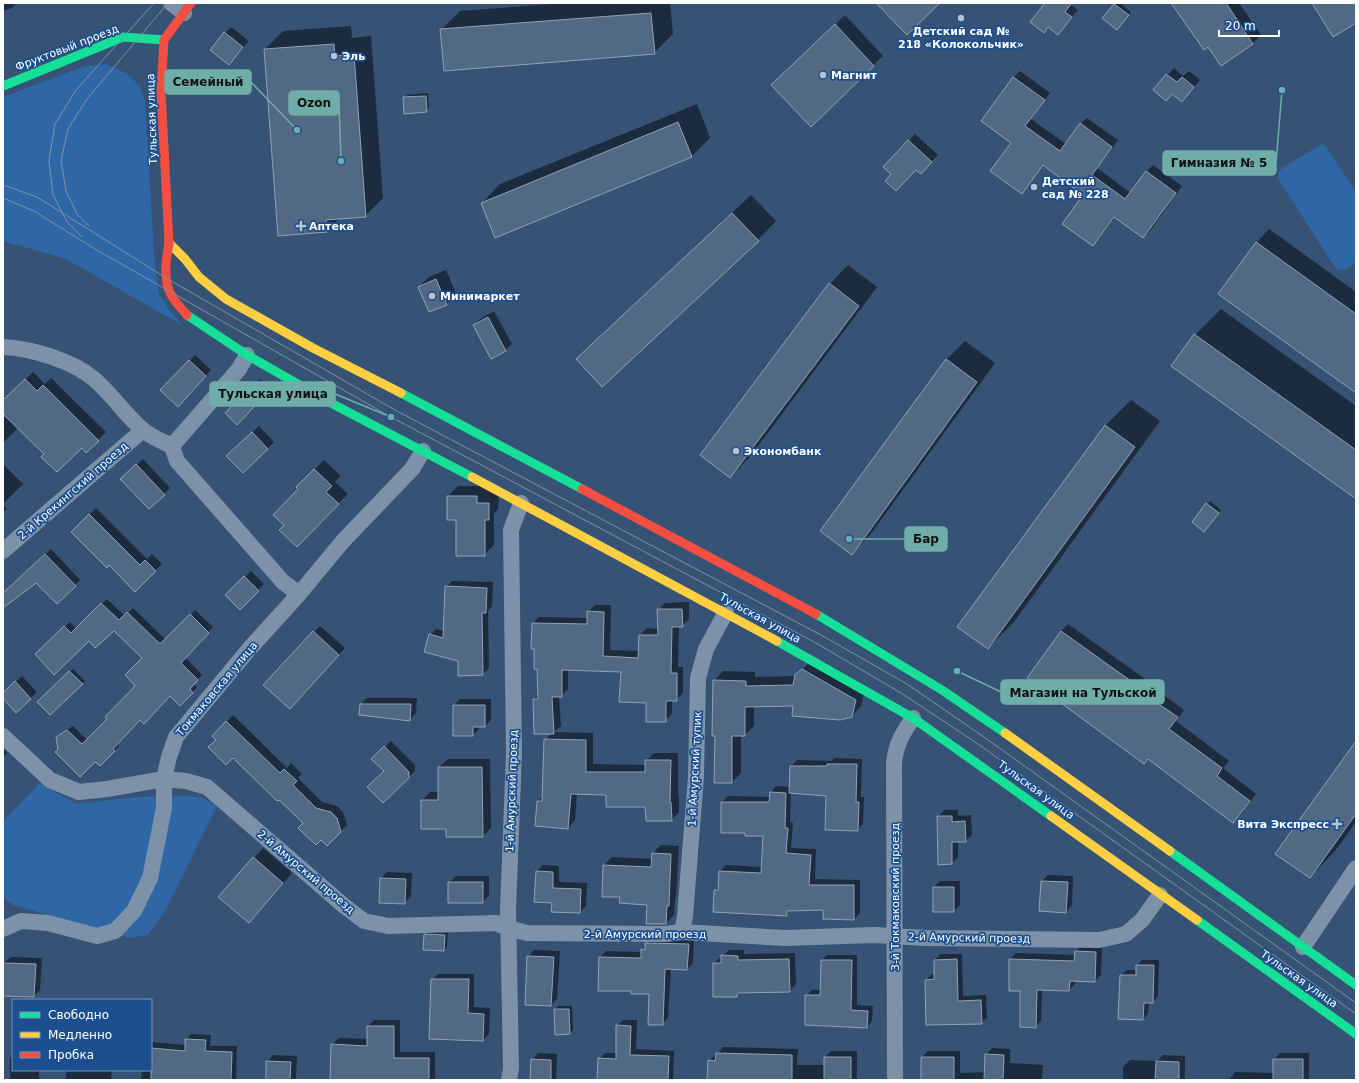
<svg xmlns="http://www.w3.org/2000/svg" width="1359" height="1083" viewBox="0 0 1359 1083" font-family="'DejaVu Sans',sans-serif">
	<rect width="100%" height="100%" fill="#365274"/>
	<!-- green -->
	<path fill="#2f66a5" d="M107,64L126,73L140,86L145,102L155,267L159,294L168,308L182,325L66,259L3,241V97L85,66Z
		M1320,145H1324L1327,148L1356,193V262L1346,269L1339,270L1334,266L1278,179V174L1282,168Z
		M40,783L76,804L136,797L181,796L201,797L217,806L164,913L148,935L129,938L13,905L3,897V821Z"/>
	<!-- shadow -->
	<path fill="#0007" d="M3,3H17L12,8L3,11Z
		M564,3H670L673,34L654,53L441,30L460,11Z
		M1046,3H1072L1071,5L1078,10L1058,33L1049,26Z
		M1116,3H1120L1131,12L1120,26L1104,18Z
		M1172,3H1239L1261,35L1253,43L1221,64L1209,46Z
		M845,15L883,56L811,125L782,75Z
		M351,26L352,38L371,36L383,198L365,216L340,218L327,231L265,49L283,31Z
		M231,27L249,41L229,64L225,33Z
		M1174,68L1183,76L1189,71L1200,80L1188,94L1154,90Z
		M1020,71L1050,93L1031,119L1066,144L1080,124L1087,118L1118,140L1097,168L1131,193L1146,172L1153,165L1182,186L1150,231L1143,237L1115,217L1099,239L1093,245L1085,195L1044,164L1028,186L1022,192L1012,143L982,121L1014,77Z
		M428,93L429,108L427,111L404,98L407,95Z
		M697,104L710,138L692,156L482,203L500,184Z
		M915,134L938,155L927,166L893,174L885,167Z
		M751,195L776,221L758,240L577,359Z
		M1269,229L1356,292V392L1219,294L1257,242Z
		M848,265L877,287L749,458L730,477L830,284Z
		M446,270L456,294L447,304L429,311L419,287L429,277Z
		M1221,309L1356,406V497L1173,366L1195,335Z
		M494,311L512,344L505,350L474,325L480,319Z
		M965,341L995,363L870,535L852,553L946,360Z
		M195,355L211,370L183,400L161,390Z
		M33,372L45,384L51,378L106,432L86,451L82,447L45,454L18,428L3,443V417L5,415L3,412V402Z
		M260,379L271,389L237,423L227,413Z
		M1131,400L1160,421L1014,622L988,648L1105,426Z
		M259,426L274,442L243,472L228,456Z
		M143,459L170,488L149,508L122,479Z
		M324,460L341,476L335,482L348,494L297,546L285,525L299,489L297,487Z
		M3,464L23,484L3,504Z
		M458,486H486L499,493L498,509L494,514V545L484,555L457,519L448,496Z
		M1210,501L1221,510L1207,528L1193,522Z
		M3,505L7,509L3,512Z
		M96,508L147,559L152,554L162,564L135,590L109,564L72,532Z
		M51,549L80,580L57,603L36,582L3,607V594Z
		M251,571L264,584L240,608L226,595Z
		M452,581L493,582L492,606L488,611L489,668L483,674L459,675V660L430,635L436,629L445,631L446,587Z
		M107,599L125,616L133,608L166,640L195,610L213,627L185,657L202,675L194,684L197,687L180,705L170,695L140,719L117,744L119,746L100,765L95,760L60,749L57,738L62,733L73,726L87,740L108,719L137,686L143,658L114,629L89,639L37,654L70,622L76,629Z
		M689,602V619L682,626H679L678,667H683V693L676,700H672V714L665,721L647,703L622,671L568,669V689L561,696H559L561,726L554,732L593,733V764L646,765V761L654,753H678V795H679V812L672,820L646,806L607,794H577L575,820L568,828L538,801L544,796L545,740L552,733L534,699L539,695L538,668L532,624L539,617L588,618V612L595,605H611L610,650L640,651V635L647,628L658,629V610L665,603Z
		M1068,624L1162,691L1161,693L1184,710L1176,721L1229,761L1223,768L1256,794L1240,815L1233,822L1061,631Z
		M320,626L345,648L296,701L314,632Z
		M812,660L865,690L861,706L852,716L794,705H754V726L745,735H741V773L732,782L716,735L714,681L723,671L755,672V677L796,676Z
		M73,669L85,681L50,713L39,702Z
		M22,676L37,692L16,711L3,697V694Z
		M367,698H417L416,713L409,720L361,704Z
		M460,699H491V720L485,726H479V729L473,735L454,705Z
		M233,715L287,768L291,763L302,774L298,778L322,802L337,806L343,812L347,825L327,845L213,736Z
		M391,741L415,765V771L383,802L385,771L373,759Z
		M1356,743V822L1335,851L1310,877Z
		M3,749L7,753L3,757Z
		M834,758L862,759L861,797H864L863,824L858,830L827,795L791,792L790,822L793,823L791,848L816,849L815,879L860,880V913L854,919L824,909H792L786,915L715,890L719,886L720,871L726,865L762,867L764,835L746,832L722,802L728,796L770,797L771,792L776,786L790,787L791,766L797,760L832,761Z
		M448,759H490L491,828L483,836L447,828L422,801L430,792H439V767Z
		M945,810H958V816L971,815L972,835L965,841H958V857L952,863L938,816Z
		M661,845L679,846L676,897L675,899L674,915L666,923L648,904L621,896H603L604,865L612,857L653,859V853Z
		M263,848L292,873L249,922L220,897Z
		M543,865L559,866V882L587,883L586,906L580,912L553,902L536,872Z
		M387,872L412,873L411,896L405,903L381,878Z
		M1048,875L1073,876L1072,905L1066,912L1042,881Z
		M456,876H489V895L483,902L449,883Z
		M940,881H960V905L954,911L934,887Z
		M428,932H448L447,947L444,950L425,935Z
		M652,938L694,939L693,963L687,969L671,968L668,1018L662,1024L650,994L632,990L600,957L606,951L642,952L646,944Z
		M1082,945L1102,946L1101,975L1095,981L1075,980V984L1069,990L1042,989L1041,1021L1035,1027L1010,959L1016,953L1076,955V951Z
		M534,950L560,951L557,999L551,1005L526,1004L528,957Z
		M729,950H744V954L795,953L796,984L790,991L742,992L737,996L714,963Z
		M940,954H962L963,996L986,995L987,1018L981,1023L926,980L932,974H935V960Z
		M827,955H857V1005L873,1006L872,1021L867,1027L806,996L812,990H821L822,960Z
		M11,957L42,958L40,990L34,996L4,963Z
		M1142,960H1159L1158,996L1153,1002H1149L1148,1014L1143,1019L1121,975L1127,970H1137V965Z
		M438,974H474V1007L490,1008L489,1034L483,1040L432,980Z
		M558,1006H572L573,1030L570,1033L555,1009Z
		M374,1020H400V1052H435V1080H331L332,1044L339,1038L368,1039V1026Z
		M623,1020H637L636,1049L674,1051L673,1080H598L599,1059L605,1053H617V1026Z
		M191,1034L211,1035L210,1046H237L236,1080H141L142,1070H151V1042L186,1045V1040Z
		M723,1047L798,1049L797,1065H825V1057L831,1051H857V1080H708L709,1061L715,1055H717Z
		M992,1048L1010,1049V1063L1043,1065L1042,1080H933L922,1057L928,1051H960V1073L985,1072L986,1055Z
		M538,1053L557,1054L556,1080H531L532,1060Z
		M1280,1053H1309V1080H1229L1235,1072L1274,1073V1059Z
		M13,1055V1070H39V1078L38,1080H10V1058Z
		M273,1055L297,1056L296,1078L295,1080H267V1062Z
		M1163,1055L1185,1056V1080H1123V1067L1130,1060L1157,1061Z
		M66,1070H112L111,1080H66Z"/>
	<!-- building -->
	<path fill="#526984" stroke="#92a2b6" d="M876,3H940L907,35Z
		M1045,3H1072L1065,12L1072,17L1058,35L1048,27L1044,33L1030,22Z
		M1171,3H1226L1253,44L1221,66L1208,47L1204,50Z
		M1312,3H1356V23L1333,37Z
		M1114,4L1129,15L1117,30L1102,18Z
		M651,13L655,54L444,71L440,29Z
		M835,24L874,66L811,127L771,85Z
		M224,32L243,47L229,65L210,50Z
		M334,44L335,56L354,54L366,217L326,220L327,232L278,236L264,49Z
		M1166,74L1177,82L1182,77L1194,87L1182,102L1172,94L1166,101L1153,90Z
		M1013,77L1045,100L1025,126L1060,151L1080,123L1112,147L1092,175L1125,199L1146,171L1176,193L1143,238L1114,217L1093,246L1062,224L1083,195L1043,165L1022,194L990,171L1011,143L981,121Z
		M426,96L427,112L404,114L403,97Z
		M678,122L692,157L495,238L481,203Z
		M908,140L932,162L921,174L916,170L896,191L885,181L891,174L883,167Z
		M732,213L759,241L602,387L576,359Z
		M1256,242L1356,314V393L1218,294Z
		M436,279L447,305L429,312L418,287Z
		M829,283L859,306L730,478L700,455Z
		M488,317L506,351L491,359L473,325Z
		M1194,334L1356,450V499L1171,366Z
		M946,359L977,382L852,555L820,531Z
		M189,360L206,376L178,407L160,390Z
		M25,379L37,391L43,385L99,441L86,453L82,448L57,472L41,457L44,454L3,414V400Z
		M253,384L265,395L237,425L225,413Z
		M1105,425L1135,447L988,649L957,627Z
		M252,432L268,449L243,473L226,456Z
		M136,464L165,495L149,509L120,479Z
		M314,469L332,486L326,492L339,504L297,547L279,530L284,525L273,515L298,489L296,487Z
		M447,496H477V503H489V520H485V556H456V520H447Z
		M1206,503L1219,513L1204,532L1192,522Z
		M89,514L140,565L145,560L156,571L135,592L109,565L107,568L71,532Z
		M45,554L76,586L57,604L36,583L3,608V593Z
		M244,576L259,591L240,610L225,595Z
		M445,586L487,588L486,613H482L483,675L458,676V661L424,652L429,634L443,638Z
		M101,603L119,620L127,612L160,644L190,614L209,633L181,663L198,680L190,689L193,693L180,706L170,696L144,724L140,720L113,749L115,751L100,766L95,762L80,777L55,752L58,749L56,737L67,730L82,744L107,719L105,717L135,686L125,675L142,658L114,631L95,648L89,641L54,675L35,654L64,626L71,633Z
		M657,609H682L683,627H672L671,673H677V701H666V722H646V703L619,702L621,672L562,670V697H552L554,734H534L533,699H538L537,669H534V649H531L532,623L587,624V611L604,612L603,656L638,658L639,635H658Z
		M313,631L339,655L290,709L263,685Z
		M1061,631L1156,699L1154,701L1178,717L1169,729L1222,768L1217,776L1250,801L1233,823L1148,759L1144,764L1027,678Z
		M802,669L856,700L852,717L840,720L792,716L793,706L745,707V736H732V783H714L715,736H712L713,680L746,681V686L793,685L795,675Z
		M69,671L83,684L50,715L37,702Z
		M15,681L31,699L16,713L3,698V693Z
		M360,704H411L410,721L359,715Z
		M453,705H485V727H473V736H453Z
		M226,721L280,773L284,769L297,781L293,785L316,808L331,812L337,818L341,832L327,846L321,840L316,845L298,828L303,823L279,800L277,801L233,758L226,765L208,747L216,740L212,736Z
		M544,739L586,740V772H645V760H671L670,802H671L672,821H646L645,807H606V795L571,794L568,829L535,826L537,801H542Z
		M1356,741V814L1310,878L1275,854Z
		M384,746L409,772V778L383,803L367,787L384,771L371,759Z
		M827,764H857L856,802H859L858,831L825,830L826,796L789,793L790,766H827Z
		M438,767H482L483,837H446V829H421V800H438Z
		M770,792L786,793L785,828H788L786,853L811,855L809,885H854V920L823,919V910L787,911V916L713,912L714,890H718L719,871L761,873L763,836H745V833H721V802H769Z
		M937,816H952V822L965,821L966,842H952V864L938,865Z
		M652,853L671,854L669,906H667L666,924H646L647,905L619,903L620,897H602L603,865L651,867Z
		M253,857L283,883L249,923L218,897Z
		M536,871L553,872V888L581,889L580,913L551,912L552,903L534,902Z
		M380,878L406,879L405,904L379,903Z
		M1041,881L1068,882L1066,913L1039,911Z
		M448,882H483V903H448Z
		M933,887H954V912H933Z
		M424,934L445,935L444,951L423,950Z
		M645,943L689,944L687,970L665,969L663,1025H648L649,994H631V991H598L599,957L641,958V949L645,950Z
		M1075,951L1096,952L1095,982L1070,981L1069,991L1037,990L1036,1028L1020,1027V991H1009V959L1074,961Z
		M721,955L738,956V960L789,959L790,992L738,993L737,997H713V963H721Z
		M527,956L554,957L551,1006L525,1005Z
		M957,959L958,1001L981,1000L982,1024L926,1025L925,980L934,979V960Z
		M821,960H852L851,1010L868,1011L867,1028L805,1025V995H820Z
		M3,963L36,964L34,997L3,996Z
		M1136,965H1154L1153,1003H1144L1143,1020L1118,1019L1120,975H1136Z
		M431,979H469L468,1013L484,1014L483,1041L429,1039Z
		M554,1009H569L570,1034L555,1035Z
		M616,1025L631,1026L630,1055L669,1056L668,1080H597L598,1058L616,1059Z
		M367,1026H394V1058H429V1080H330L331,1044L367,1046Z
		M185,1039L206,1040L205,1051L232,1052L231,1080H151V1048L185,1051Z
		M716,1053L792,1055V1080H707L708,1060L715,1061Z
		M985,1054L1004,1055L1003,1080H984Z
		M824,1057H851V1080H824Z
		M921,1057H954V1080H921Z
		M531,1059L551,1060V1080H530Z
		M1273,1059H1303V1080H1273Z
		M266,1061L291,1062L290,1080H266Z
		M1156,1061L1179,1062V1080H1155Z"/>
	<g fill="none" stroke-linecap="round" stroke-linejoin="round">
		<!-- street -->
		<path stroke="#7d92a8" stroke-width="16" d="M171,3L184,13
			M3,347C31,348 73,361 94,379C112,394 125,415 143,430C151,437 162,441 172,446L239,369L247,355
			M172,446L177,461L283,582L299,594
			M3,551L143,430
			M3,736L50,780L79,792L107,789L164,779L186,781L207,787L343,905L364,921L388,926L496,923L508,928L527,933L665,934L682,932L785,938L874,935L926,938L1099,940L1126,934L1142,920L1160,895
			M3,929L21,921L48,923L97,936L115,931L134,911L150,878L164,808V779L169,757L176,737L250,648L299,594L343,541L412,469L423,451
			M682,932L685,916L696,777L698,678L706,649L726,612
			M1303,947L1356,868
			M509,1080L511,1068L508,909L514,753L511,530L521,503
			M895,1080L894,763C896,744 902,734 913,718"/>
		<!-- fast -->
		<path stroke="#16e098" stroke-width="9" d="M3,86L123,37L164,40
			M187,315L247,355L329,402L472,477
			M401,393L582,489
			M816,614L942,690L1005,733
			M777,641L913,718L1051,816
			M1170,851L1356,985
			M1197,920L1356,1034"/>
		<!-- slow -->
		<path stroke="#ffcf43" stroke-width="9" d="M169,243L185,259L199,277L226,299L313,348L401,393
			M472,477L777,641
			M1005,733L1170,851
			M1051,816L1197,920"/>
		<!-- jam -->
		<path stroke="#f24e42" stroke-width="9" d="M187,315C182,309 177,304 173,298C162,282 166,260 169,243L161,91L164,40L191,3
			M582,489L816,614"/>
		<!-- tram -->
		<path stroke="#7e92a7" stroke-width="1" d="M3,185L37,197L166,278L395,410L821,635L907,684L984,737L1356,1003
			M3,198L34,211L95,249L391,417L816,643L901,693L978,744L1356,1014
			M89,226L77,214L66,191L61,161L68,129L87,99L168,3
			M82,237L67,222L53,195L49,161L55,124L76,90L154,3"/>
	</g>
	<!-- markers -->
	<g fill="#b9c2ce" stroke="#1b4f8f" stroke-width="1.5">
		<circle cx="961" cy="18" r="4"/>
		<circle cx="334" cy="56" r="4"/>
		<circle cx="823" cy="75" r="4"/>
		<circle cx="1034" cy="187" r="4"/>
		<path d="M299 220h4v4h4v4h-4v4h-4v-4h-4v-4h4z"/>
		<circle cx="432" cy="296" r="4"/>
		<circle cx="736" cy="451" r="4"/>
		<path d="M1335 818h4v4h4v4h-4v4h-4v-4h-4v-4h4z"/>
	</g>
	<g text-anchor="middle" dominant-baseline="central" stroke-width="3.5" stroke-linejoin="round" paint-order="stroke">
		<!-- poi labels -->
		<g font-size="11" font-weight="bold" fill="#fff" stroke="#1b4f8f" text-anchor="start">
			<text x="961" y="31" text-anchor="middle">Детский сад №<tspan x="961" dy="13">218 «Колокольчик»</tspan></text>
			<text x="342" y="56">Эль</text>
			<text x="831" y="75">Магнит</text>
			<text x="1042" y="181">Детский<tspan x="1042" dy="13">сад № 228</tspan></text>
			<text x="309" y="226">Аптека</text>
			<text x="440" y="296">Минимаркет</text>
			<text x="744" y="451">Экономбанк</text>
			<text x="1329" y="824" text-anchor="end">Вита Экспресс</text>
		</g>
		<!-- street labels -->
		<g font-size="11" fill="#fff" stroke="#1b4f8f">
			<text transform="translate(67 48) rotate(-21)">Фруктовый проезд</text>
			<text transform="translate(152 119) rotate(-92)">Тульская улица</text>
			<text transform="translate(73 491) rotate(-41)">2-й Крекингский проезд</text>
			<text transform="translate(760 618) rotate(29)">Тульская улица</text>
			<text transform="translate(217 689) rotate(-50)">Токмаковская улица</text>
			<text transform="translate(695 769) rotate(-87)">1-й Амурский тупик</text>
			<text transform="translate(1036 790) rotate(36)">Тульская улица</text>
			<text transform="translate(512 791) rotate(-88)">1-й Амурский проезд</text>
			<text transform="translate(306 872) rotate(40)">2-й Амурский проезд</text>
			<text transform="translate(895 897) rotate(-90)">3-й Токмаковский проезд</text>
			<text x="645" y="934">2-й Амурский проезд</text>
			<text transform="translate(969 938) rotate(1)">2-й Амурский проезд</text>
			<text transform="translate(1299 979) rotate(35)">Тульская улица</text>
		</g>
	</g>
	<!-- callouts -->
	<path fill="none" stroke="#6fada8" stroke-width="1.5" d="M297 130L251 82M341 161L339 103M1282 90L1276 163M391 417L335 394M849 539L905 539M957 671L1001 692"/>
	<g fill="#6fada8" stroke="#1b4f8f" stroke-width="1.5">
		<circle cx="297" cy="130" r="4"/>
		<circle cx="341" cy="161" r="4"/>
		<circle cx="1282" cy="90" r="4"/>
		<circle cx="391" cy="417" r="4"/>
		<circle cx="849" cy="539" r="4"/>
		<circle cx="957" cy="671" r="4"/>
	</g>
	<g fill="#6fada8" stroke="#6fada8" stroke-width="1.5">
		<rect x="165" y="70" width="86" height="24" rx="4"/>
		<rect x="289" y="91" width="50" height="24" rx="4"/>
		<rect x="1163" y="151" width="113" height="24" rx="4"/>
		<rect x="210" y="382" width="125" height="24" rx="4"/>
		<rect x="905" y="527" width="42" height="24" rx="4"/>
		<rect x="1001" y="680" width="163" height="24" rx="4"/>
	</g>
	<g font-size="12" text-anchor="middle" font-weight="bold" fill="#111">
		<text x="208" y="86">Семейный</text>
		<text x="314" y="107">Ozon</text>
		<text x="1219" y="167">Гимназия № 5</text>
		<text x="273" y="398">Тульская улица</text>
		<text x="926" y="543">Бар</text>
		<text x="1083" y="697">Магазин на Тульской</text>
	</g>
	<!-- border -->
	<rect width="1359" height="1083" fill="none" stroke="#ffffff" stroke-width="8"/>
	<!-- legend -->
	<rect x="12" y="999" width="140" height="72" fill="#1b4f8f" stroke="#7695bc"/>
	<rect x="20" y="1012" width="20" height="6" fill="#16e098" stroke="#7695bc"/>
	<text x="48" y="1019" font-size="12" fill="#ffffff">Свободно</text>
	<rect x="20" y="1032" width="20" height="6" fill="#ffcf43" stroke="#7695bc"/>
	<text x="48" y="1039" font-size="12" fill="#ffffff">Медленно</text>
	<rect x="20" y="1052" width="20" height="6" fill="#f24e42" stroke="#7695bc"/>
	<text x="48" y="1059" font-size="12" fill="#ffffff">Пробка</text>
	<!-- scale -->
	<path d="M1219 30v6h60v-6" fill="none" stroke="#ffffff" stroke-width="2"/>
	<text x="1225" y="30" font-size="12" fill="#ffffff" stroke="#1b4f8f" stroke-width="3" paint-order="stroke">20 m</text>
</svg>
